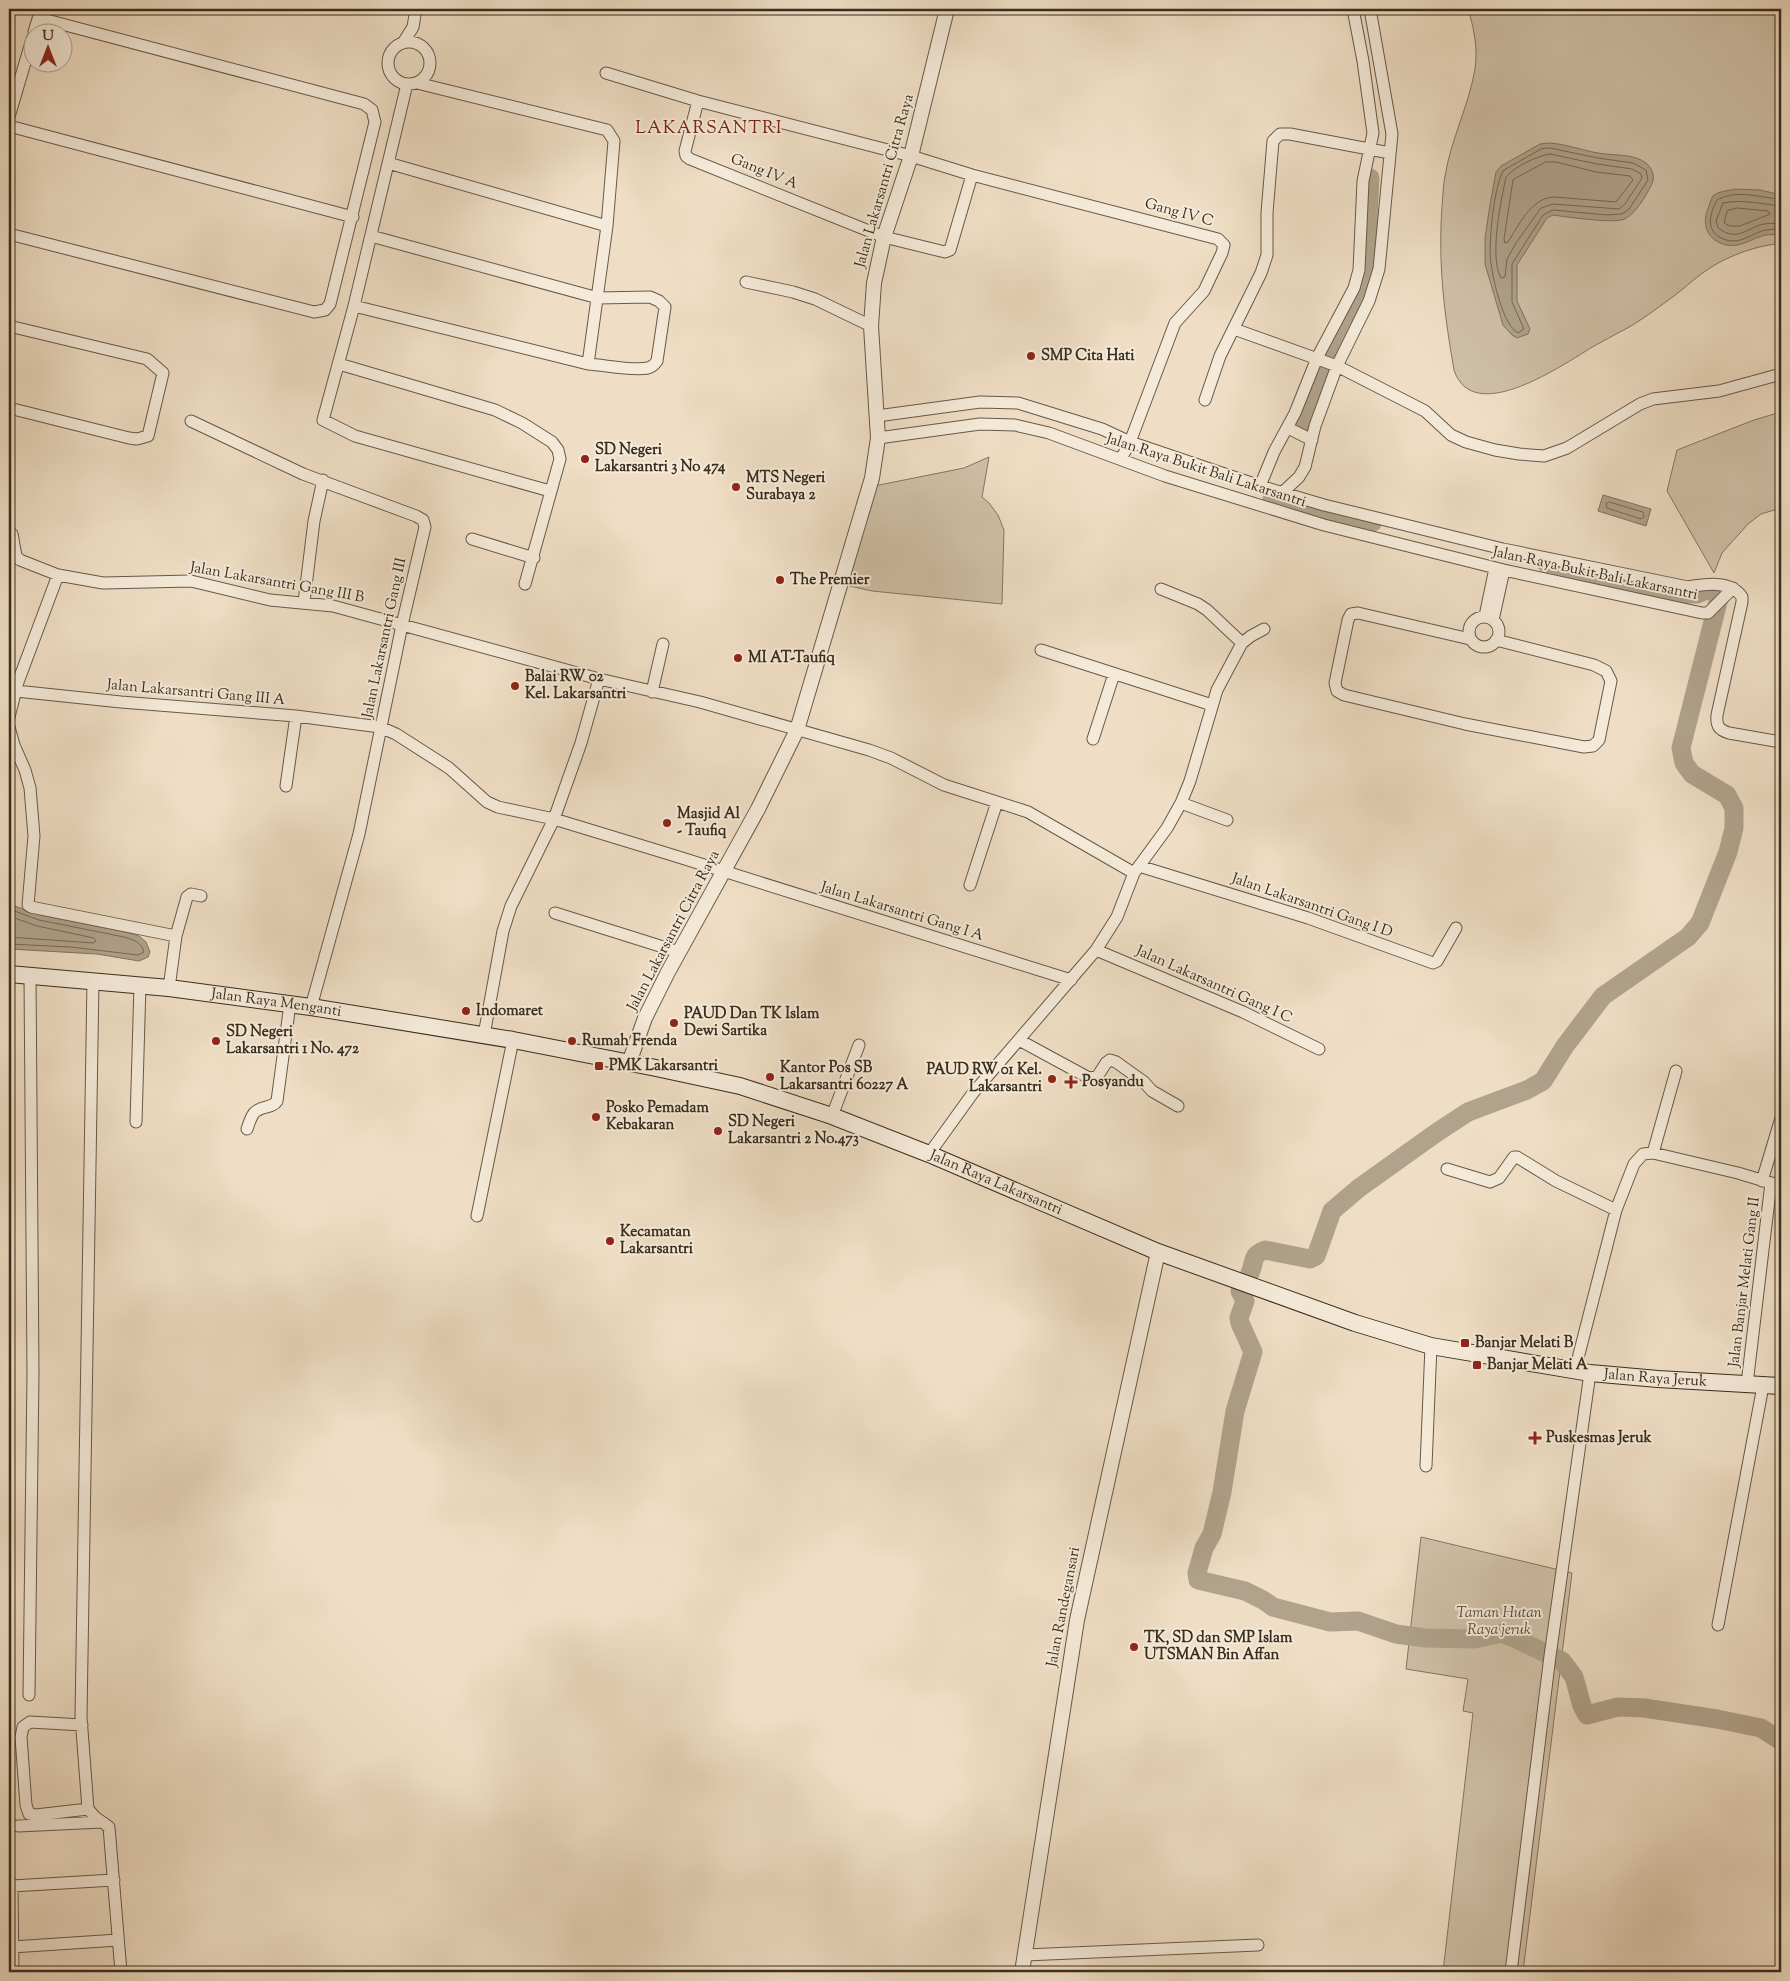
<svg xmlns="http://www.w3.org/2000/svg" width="1790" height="1981" viewBox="0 0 1790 1981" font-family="'Sorts Mill Goudy',serif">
	<rect width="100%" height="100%" fill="#efdec5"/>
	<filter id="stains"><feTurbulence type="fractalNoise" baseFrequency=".004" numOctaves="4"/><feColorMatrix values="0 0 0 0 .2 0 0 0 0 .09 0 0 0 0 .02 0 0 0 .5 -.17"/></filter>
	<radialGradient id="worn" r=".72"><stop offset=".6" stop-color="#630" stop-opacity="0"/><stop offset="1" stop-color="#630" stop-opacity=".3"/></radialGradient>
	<!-- green -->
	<path fill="#d0c0a8" stroke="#847662" d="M1468,9H1781V244C1760,244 1728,256 1710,268C1697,276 1686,287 1674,296C1660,306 1646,317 1631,326C1619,333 1606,339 1594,346C1564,364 1473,428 1454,370C1444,312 1438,265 1442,206C1443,196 1443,186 1445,176C1451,139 1469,105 1475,69C1478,49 1474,28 1468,9Z
		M1781,412V508L1761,514L1748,524L1722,553L1714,573L1667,491L1677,450L1754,420Z
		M989,457L982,497L989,503L998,515L1004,530L1002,604L872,591L845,585L874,486L964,468Z
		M1421,1537L1572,1573L1523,1972H1443L1473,1713L1463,1711L1468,1679L1406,1669Z"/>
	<!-- water -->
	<path fill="#b1a28c" stroke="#817360" d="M1549,143C1566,144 1581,150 1598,153C1613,156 1633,153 1646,163C1654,170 1655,178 1651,186C1645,197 1636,213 1625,219C1614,224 1567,217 1553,215L1547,218L1517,265V301L1530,329L1528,334L1517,338L1512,335L1503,325L1485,264V238L1490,205L1496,172L1501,166L1540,144Z
		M1735,189L1760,190L1781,195V235C1776,235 1771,234 1766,235C1751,238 1742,248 1726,245C1706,240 1701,223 1709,206C1710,203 1711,199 1713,196C1718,191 1729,191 1735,189Z
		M1603,495L1651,509L1646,526L1598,511Z
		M9,904L40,915L125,932L139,936L146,942L150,952L148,957L139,961L97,954L9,949Z"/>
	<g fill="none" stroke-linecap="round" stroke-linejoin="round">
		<!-- shore -->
		<path stroke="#756854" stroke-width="1" d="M1550,148L1598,158L1633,163L1646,170L1648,180L1629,209L1622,214L1607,215L1553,210L1543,215L1512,264V302L1524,329L1518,333C1503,325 1493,280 1491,263C1488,246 1494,183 1504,170L1541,149Z
			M1550,154L1597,164L1632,169L1641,174L1642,178L1625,204L1619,209L1553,204L1541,208L1516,243L1507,259L1505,277L1501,278C1489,257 1501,201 1506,177C1515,166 1537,156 1550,154Z
			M1546,162H1556L1596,172L1630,176L1633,180L1616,202L1554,197C1531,198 1519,225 1508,242L1505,243L1504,239L1513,180Z
			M1781,199C1761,198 1740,190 1721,198C1716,199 1716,203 1714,206C1708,221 1708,234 1726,240C1740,244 1750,235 1762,231C1768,229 1775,229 1781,230
			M1781,206C1761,204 1744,199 1723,203L1716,221L1718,228C1736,241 1743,231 1760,225C1767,223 1774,223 1781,224
			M1737,208L1768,211L1770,214L1740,226H1730L1724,223L1727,211Z
			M1609,502L1643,512L1644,517L1641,519L1607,508L1606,504Z
			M9,909L39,920L124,937C133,940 141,941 144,952L138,955L71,947L9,944
			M9,916L37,926L94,938L96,941L93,943L9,937"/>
		<!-- river -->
		<path stroke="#b1a28c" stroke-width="19" d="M1332,351L1364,274L1366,259L1370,178
			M1299,427L1322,374
			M1272,499L1373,522
			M1546,563L1679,594H1697L1712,588
			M1250,1273C1256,1261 1250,1256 1265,1250L1310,1259L1316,1256L1332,1211L1359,1188L1436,1133L1468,1112L1527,1090L1543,1081L1565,1046L1603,996L1688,937L1700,923L1728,852L1734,828V808L1727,795L1692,774L1684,763L1681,748L1719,598
			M1243,1283L1240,1291L1245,1301L1239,1318L1240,1323L1253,1352L1235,1411L1222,1492L1212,1534L1204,1548L1197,1573L1198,1580L1245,1591L1263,1600L1273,1607L1330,1622L1358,1621L1396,1634L1425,1638L1475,1639L1501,1633L1514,1638L1562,1661L1574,1677L1582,1706L1587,1715L1618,1707L1644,1708L1717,1719L1761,1728L1781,1741"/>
		<!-- minor casing -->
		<g stroke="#665947" stroke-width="13">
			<path id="minor" d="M34,32L41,9
				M388 63a21 21 0 1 1 42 0a21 21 0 1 1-42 0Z
				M403,43L413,27L416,9
				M606,73L698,101L911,156L972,175L1218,239L1224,245L1222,253L1204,291L1175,323L1130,442L1121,459
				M407,84L354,306L323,420L355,436L550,491
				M698,101L685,151L686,156L690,159L884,237L945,252L950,250L972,175
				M9,117L32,39
				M9,126L353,217
				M388,163L607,226
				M9,234L314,312L325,310L330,304L375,122L372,110L364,104L39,18
				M371,236L598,298L650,297L659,301L665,307L657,361C655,364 652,367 648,368C631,371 605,365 588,364
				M746,282L793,292L815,299L871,326
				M354,306L588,364L607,226L614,141L607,130L417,83
				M9,326L147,359L163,373L148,436L137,439L129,438L9,408
				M1234,329L1337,366L1425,411L1451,435L1466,442L1495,450L1519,454L1544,456L1567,448L1640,404L1653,399L1719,391L1781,374
				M339,364L495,410L522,423L552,442L558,450L560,459L525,584
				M1205,400L1220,356L1261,273L1267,255V213L1273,141L1280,134H1290L1390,153
				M877,416L980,402L1018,403L1102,429L1130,442L1260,486L1324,505L1503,549L1688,587C1705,584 1731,580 1742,597V602L1717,715C1716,726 1719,730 1729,733L1781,742
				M191,421L303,474L416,516L423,520L425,527L402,625L359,834L311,1007
				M1288,428L1312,440
				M878,438L980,424L1015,425L1049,433L1165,476L1324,525L1504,570L1702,613H1708L1733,588
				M1260,486L1274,452L1295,413L1317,358L1354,288L1359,270L1363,181L1373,133L1363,61L1353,9
				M1283,492L1299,477L1305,467L1315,426L1337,366L1369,301L1379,269L1392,134L1370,9
				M12,534L16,556L20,560L58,575L103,583L191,581L270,600L333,606L599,679L700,702L869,750L891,758L944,785L1028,812L1134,873
				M472,539L534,558
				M1161,589L1198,604L1207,610L1242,643
				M304,602L314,521L323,480
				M1485,616L1495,568
				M1469 632a15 15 0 1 1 30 0a15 15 0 1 1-30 0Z
				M1493,620L1504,570
				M1470,639L1358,613L1351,614L1348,620L1335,683L1337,691L1344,695L1465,724L1584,747L1593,746L1599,740L1611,681L1606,671L1594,665L1496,640
				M1041,650L1212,705
				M9,692L16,691L121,702L296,716L380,727L396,734L449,768L487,802L498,807L554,819L669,854L1071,980
				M652,692L663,644
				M9,717L18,682L58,575
				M9,727L14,745L25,770L30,788L34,836L28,905L31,907L176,936
				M1093,739L1114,674
				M286,786L296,716
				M1181,803L1227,820
				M1139,866L1308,918L1433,963L1437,961L1456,928
				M970,885L997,802
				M555,913L679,952
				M1096,950L1243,1012L1319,1049
				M93,981L81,1717L88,1809L95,1817L109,1827L121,1972
				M169,988L176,936L187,897L191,894L201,896
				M484,1035L503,931L511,906L554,819L581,743L599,679
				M1019,1040L1089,1078L1097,1077L1106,1063L1110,1060L1116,1062L1144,1082L1152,1091L1178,1106
				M832,1116L859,1045
				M136,1122L140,985
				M247,1129C249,1123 251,1117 254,1113C261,1105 272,1109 277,1101L290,1004
				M1653,1153L1676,1071
				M929,1154L973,1093L1096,950L1117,917L1134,873L1167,828L1181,803L1190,781L1217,690L1242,643L1251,636L1264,629
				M1447,1169L1490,1182L1499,1178L1514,1157H1517L1556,1181L1616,1210
				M1762,1181L1781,1118
				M477,1216L513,1040
				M1575,1370L1616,1210L1634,1164L1643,1154L1653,1153L1738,1173L1771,1183L1781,1184
				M1747,1384L1771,1183
				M1426,1466L1431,1346
				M1718,1625L1763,1386
				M29,1695L33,1373L30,975
				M82,1725L30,1722L23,1727L21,1737L26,1805L29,1814L36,1815L88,1809
				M18,1826L102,1822
				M12,1947L118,1940
				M1025,1955L1258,1945
				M13,1972L12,1886L114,1880
				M1511,1972L1550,1656L1590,1373"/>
		</g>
		<!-- tertiary casing -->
		<g stroke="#665947" stroke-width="16">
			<path id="tertiary" d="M629,1063L645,1018L668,972L758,809L797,730L872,478L878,438L871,326L874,283L884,237L911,156L947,9
				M1022,1972L1077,1620L1158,1252"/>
		</g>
		<!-- secondary casing -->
		<g stroke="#392d1d" stroke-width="18">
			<g id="secondary">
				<path id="s1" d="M9,974L169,988L311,1007L513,1040L656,1068L740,1086L832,1116L929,1154L1158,1252L1355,1323L1431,1346L1590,1373L1658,1379L1781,1386"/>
			</g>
		</g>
		<!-- minor -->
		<use href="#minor" stroke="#f5ead9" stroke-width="11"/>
		<!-- tertiary -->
		<use href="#tertiary" stroke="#f5ead9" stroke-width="14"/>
		<!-- secondary -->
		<use href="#secondary" stroke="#f5ead9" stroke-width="16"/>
	</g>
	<!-- markers -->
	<g fill="#8f2418" stroke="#f5ead9" stroke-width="2">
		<circle cx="1031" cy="356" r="5"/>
		<circle cx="585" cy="459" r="5"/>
		<circle cx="736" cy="487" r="5"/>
		<circle cx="780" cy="580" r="5"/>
		<circle cx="738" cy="658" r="5"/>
		<circle cx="515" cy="686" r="5"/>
		<circle cx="667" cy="823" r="5"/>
		<circle cx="466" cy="1011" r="5"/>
		<circle cx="674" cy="1023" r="5"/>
		<circle cx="216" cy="1041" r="5"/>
		<circle cx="572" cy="1041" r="5"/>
		<rect x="594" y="1061" width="10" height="10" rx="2.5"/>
		<circle cx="770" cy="1077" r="5"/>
		<circle cx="1052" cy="1079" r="5"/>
		<path d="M1068.5 1074.5h5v5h5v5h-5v5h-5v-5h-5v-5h5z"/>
		<circle cx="596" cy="1117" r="5"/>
		<circle cx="718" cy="1131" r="5"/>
		<circle cx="610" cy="1241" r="5"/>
		<rect x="1460" y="1338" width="10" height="10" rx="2.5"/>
		<rect x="1472" y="1360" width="10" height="10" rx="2.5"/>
		<path d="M1532.5 1430.5h5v5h5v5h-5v5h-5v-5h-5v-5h5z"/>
		<circle cx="1134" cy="1647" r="5"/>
	</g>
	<g text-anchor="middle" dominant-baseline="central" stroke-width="4" stroke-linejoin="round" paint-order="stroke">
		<!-- street labels -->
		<g font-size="15" fill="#392d1d" stroke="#f5ead9">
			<text transform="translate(764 172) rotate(22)">Gang IV A</text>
			<text transform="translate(885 181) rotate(-74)">Jalan Lakarsantri Citra Raya</text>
			<text transform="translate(1179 213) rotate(15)">Gang IV C</text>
			<text transform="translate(1206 471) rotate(18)">Jalan Raya Bukit Bali Lakarsantri</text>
			<text transform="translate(1595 574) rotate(12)">Jalan Raya Bukit Bali Lakarsantri</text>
			<text transform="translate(277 583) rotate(10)">Jalan Lakarsantri Gang III B</text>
			<text transform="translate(385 638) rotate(-78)">Jalan Lakarsantri Gang III</text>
			<text transform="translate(196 693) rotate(5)">Jalan Lakarsantri Gang III A</text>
			<text transform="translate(1312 906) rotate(19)">Jalan Lakarsantri Gang I D</text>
			<text transform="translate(902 912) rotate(17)">Jalan Lakarsantri Gang I A</text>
			<text transform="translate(674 931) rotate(-62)">Jalan Lakarsantri Citra Raya</text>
			<text transform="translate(1214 985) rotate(24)">Jalan Lakarsantri Gang I C</text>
			<text stroke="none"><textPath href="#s1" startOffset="269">Jalan Raya Menganti</textPath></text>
			<text stroke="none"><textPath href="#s1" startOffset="1014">Jalan Raya Lakarsantri</textPath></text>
			<text transform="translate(1745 1282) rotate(-83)">Jalan Banjar Melati Gang II</text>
			<text stroke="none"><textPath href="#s1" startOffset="1706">Jalan Raya Jeruk</textPath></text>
			<text transform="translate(1064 1607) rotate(-79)">Jalan Randegansari</text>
		</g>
		<!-- poi labels -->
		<g font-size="15" font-weight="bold" fill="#392d1d" stroke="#f5ead9" text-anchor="start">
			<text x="1041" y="356">SMP Cita Hati</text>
			<text x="595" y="450">SD Negeri<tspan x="595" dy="17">Lakarsantri 3 No 474</tspan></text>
			<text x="746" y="478">MTS Negeri<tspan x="746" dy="17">Surabaya 2</tspan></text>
			<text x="790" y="580">The Premier</text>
			<text x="748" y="658">MI AT-Taufiq</text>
			<text x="525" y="677">Balai RW 02<tspan x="525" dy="17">Kel. Lakarsantri</tspan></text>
			<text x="677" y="814">Masjid Al<tspan x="677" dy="17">- Taufiq</tspan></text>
			<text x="476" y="1011">Indomaret</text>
			<text x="684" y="1014">PAUD Dan TK Islam<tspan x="684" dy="17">Dewi Sartika</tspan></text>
			<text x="226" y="1032">SD Negeri<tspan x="226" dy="17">Lakarsantri 1 No. 472</tspan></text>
			<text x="582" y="1041">Rumah Frenda</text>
			<text x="609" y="1066">PMK Lakarsantri</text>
			<text x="780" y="1068">Kantor Pos SB<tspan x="780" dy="17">Lakarsantri 60227 A</tspan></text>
			<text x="1042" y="1070" text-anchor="end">PAUD RW 01 Kel.<tspan x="1042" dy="17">Lakarsantri</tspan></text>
			<text x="1082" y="1082">Posyandu</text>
			<text x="606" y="1108">Posko Pemadam<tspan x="606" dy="17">Kebakaran</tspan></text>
			<text x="728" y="1122">SD Negeri<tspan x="728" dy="17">Lakarsantri 2 No.473</tspan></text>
			<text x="620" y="1232">Kecamatan<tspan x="620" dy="17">Lakarsantri</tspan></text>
			<text x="1475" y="1343">Banjar Melati B</text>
			<text x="1487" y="1365">Banjar Melati A</text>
			<text x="1546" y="1438">Puskesmas Jeruk</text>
			<text x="1144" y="1638">TK, SD dan SMP Islam<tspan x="1144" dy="17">UTSMAN Bin Affan</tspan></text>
		</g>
		<!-- park labels -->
		<g font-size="15" font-style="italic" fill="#574a39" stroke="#f5ead9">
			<text x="1499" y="1613">Taman Hutan<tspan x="1499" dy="17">Raya jeruk</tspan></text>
		</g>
		<!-- quarter labels -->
		<g font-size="18" letter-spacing="1" fill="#7a1f14" stroke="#f5ead9">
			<text x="709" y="129">LAKARSANTRI</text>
		</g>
	</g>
	<!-- margin -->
	<rect width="1790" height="1981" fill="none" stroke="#efdec5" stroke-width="30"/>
	<rect x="10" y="10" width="1770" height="1961" fill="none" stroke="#392d1d" stroke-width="2.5"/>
	<rect x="15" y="15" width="1760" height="1951" fill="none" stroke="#392d1d"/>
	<!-- north arrow -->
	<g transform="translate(48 48)"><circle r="24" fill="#f5ead9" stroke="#aa9e8e"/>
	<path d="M0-4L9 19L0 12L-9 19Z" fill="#8f2418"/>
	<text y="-8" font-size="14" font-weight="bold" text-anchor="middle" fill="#392d1d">U</text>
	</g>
	<rect width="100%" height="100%" filter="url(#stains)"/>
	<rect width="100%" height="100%" fill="url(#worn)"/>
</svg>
